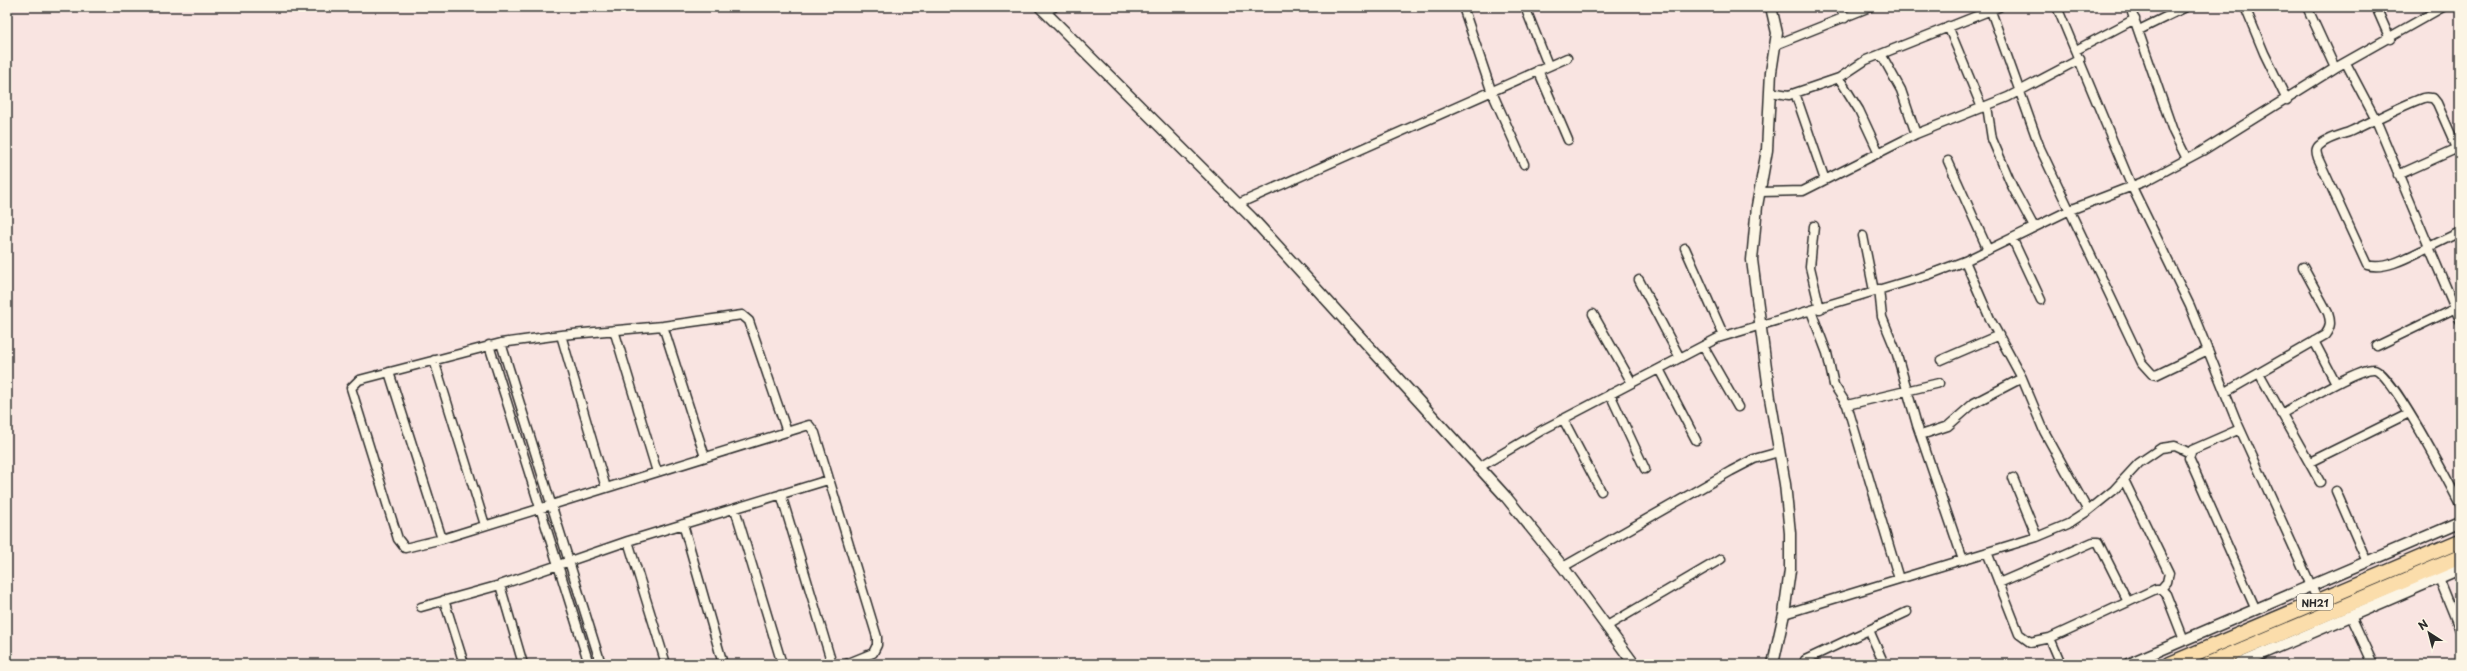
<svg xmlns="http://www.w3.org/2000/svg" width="2467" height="671" viewBox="0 0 2467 671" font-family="'Playpen Sans',sans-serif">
	<rect width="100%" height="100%" fill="#f9e4e1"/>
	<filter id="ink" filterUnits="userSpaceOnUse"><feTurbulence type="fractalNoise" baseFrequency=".025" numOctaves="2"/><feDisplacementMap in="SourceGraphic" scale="8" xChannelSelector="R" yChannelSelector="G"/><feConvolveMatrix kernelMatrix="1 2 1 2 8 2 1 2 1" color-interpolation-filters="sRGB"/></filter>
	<g filter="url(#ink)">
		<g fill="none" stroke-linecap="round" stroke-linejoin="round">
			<!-- minor casing -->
			<g stroke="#2b2b2b" stroke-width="11">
				<path id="minor" d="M1463,7L1491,90L1524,164
					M1525,7L1548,65
					M1840,7L1845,18
					M2057,7L2132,187L2190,306L2236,420L2318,601
					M2130,7L2173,131L2187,159
					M2245,7L2264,53L2287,100
					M2307,7L2335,68
					M2376,7L2390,39
					M1045,11L1054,7
					M1991,11L2040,148L2142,363L2152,374L2156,375L2208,350
					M1948,26L1982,108
					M2139,30L2186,7
					M1775,45L1870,7
					M2076,50L2135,19
					M1881,54L1901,90L1916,134
					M2346,63L2376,120L2429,247C2412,255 2386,271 2367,265L2318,158C2316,152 2315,148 2321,144C2328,138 2340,135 2349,132C2374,121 2398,107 2423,98C2427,97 2429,98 2433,98L2437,103L2460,155
					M1538,70L1568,140
					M1770,92L1789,95L1839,78
					M1795,93L1825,180
					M1987,106L1992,139L2013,188L2034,227
					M1879,153L1859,110L1839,78L1866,60L1999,7
					M1948,161L1988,250
					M2398,175L2458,148
					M1759,192L1803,191L1916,134L2008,97L2080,59
					M1238,204L1567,58
					M1814,226L1810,267L1820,309
					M2460,232L2429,247L2460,320
					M1863,236L1874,291
					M2012,238L2041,300
					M1685,248L1724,336
					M1639,280L1680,358
					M1879,289L1882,317L1896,351L1917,425L1963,560
					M1811,311L1827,353L1834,385L1847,405L1939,383
					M1593,314L1632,383
					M663,326L705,457
					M614,330L657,472
					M561,335L606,488
					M2314,341L2336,383
					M501,343L601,664
					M489,345L589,664
					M1703,346L1738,407
					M2377,346L2460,306
					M434,360L485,525
					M1941,360L1999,335
					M1659,369L1696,440
					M389,372L442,539
					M2259,373L2320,482
					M2226,392L2325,335C2331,327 2331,322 2328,313L2303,267
					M1610,394L1645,469
					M1847,405L1899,579
					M2281,414C2298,405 2358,368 2374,369C2390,369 2450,485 2460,504
					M1563,419L1601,491
					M2240,429L2192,450L2189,458L2256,610
					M787,432L749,321L742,315L663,326L561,335L501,343L359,380L351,388L398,539L405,548L442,539L809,425L815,433L877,637V645L873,653L846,664
					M1921,435L1948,426L1974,403L2022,378
					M2310,462L2409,413
					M1478,468L1544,429L1718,338L1928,275L1965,261L2070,210L2148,180L2202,151L2335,68L2443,7
					M2013,478L2037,537
					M2124,480L2169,573L2167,582L2161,589
					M2336,491L2367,562
					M781,494L832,664
					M735,509L782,664
					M2088,511L2114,490L2139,463L2161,448L2175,446L2190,453
					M683,524L723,664
					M628,541L666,664
					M1987,552L2019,634L2030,642L2050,638L2156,589H2161L2166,594L2184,640
					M1563,567L1731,471L1754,459L1779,452
					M2439,578L2460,630
					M1999,583L2093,542H2098L2128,602
					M500,585L523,664
					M444,600L464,664
					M421,607L500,585L628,541L828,480
					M1784,614L2037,537L2068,524L2088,511L2044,431L2022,378L1991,321L1965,261
					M2351,616L2373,664
					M1607,626L1721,559
					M1869,630L1884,664
					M2050,638L2061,664
					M1805,660L1907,612"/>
			</g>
			<!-- tertiary casing -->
			<g stroke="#2b2b2b" stroke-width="13">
				<path id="tertiary" d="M1040,7L1252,218L1506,497L1563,567L1634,664
					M1771,7L1777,33L1771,72L1767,150L1757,206L1752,260L1770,398L1785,484L1790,533V570L1784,614L1773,664
					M2128,664L2460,522
					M2239,664L2460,569"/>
			</g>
			<!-- trunk casing -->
			<g stroke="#2b2b2b" stroke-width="17">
				<path id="trunk" d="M2170,664L2460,541
					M2208,664L2460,557"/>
			</g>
			<!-- minor -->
			<use href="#minor" stroke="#fcf5e5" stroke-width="8"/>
			<!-- tertiary -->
			<use href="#tertiary" stroke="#fcf5e5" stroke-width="10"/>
			<!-- trunk -->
			<use href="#trunk" stroke="#fbddab" stroke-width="14"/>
		</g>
	</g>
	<g text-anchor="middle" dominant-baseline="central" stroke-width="3" stroke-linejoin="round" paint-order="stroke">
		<!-- shield labels -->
		<rect fill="#fcf5e5" stroke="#6a6863" stroke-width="1" x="2297" y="594" width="36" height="16" rx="3"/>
		<g font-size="10" font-weight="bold" fill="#2b2b2b">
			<text x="2315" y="602">NH21</text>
		</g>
	</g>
	<!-- margin -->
	<rect width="2467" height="671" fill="none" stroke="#fcf5e5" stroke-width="24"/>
	<rect x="12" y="12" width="2443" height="647" fill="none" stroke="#2b2b2b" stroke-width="1.5" filter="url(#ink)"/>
	<!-- north arrow -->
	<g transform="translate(2429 633) rotate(324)" stroke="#fcf5e5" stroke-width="3" paint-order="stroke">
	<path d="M0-3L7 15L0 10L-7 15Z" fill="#2b2b2b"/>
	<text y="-6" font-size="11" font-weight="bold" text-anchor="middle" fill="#2b2b2b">N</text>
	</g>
</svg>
